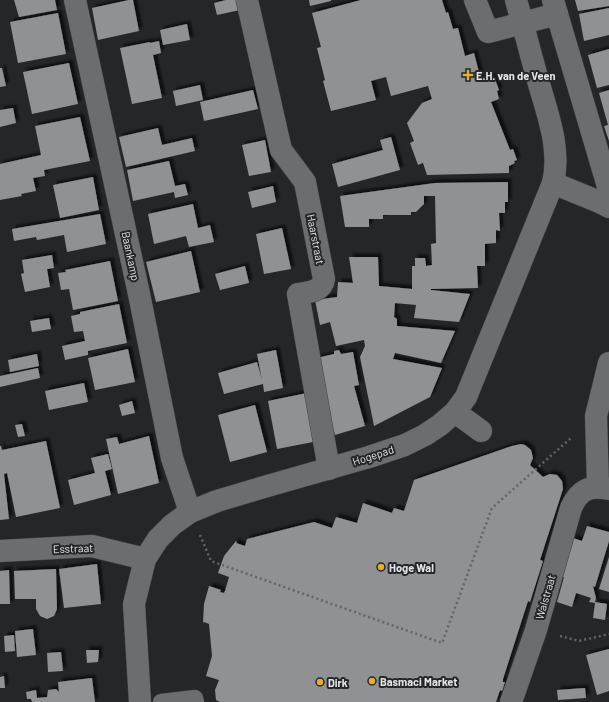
<svg xmlns="http://www.w3.org/2000/svg" width="609" height="702" viewBox="0 0 609 702" font-family="Barlow,sans-serif">
	<defs>
		<filter id="shadow"><feDropShadow dx="3.5" dy="-3.5" stdDeviation="1" flood-color="#0009"/></filter>
	</defs>
	<rect width="100%" height="100%" fill="#252629"/>
	<!-- building -->
	<path fill="#8f9194" filter="url(#shadow)" d="M14,0H55L57,10L19,17Z
		M129,0H133L139,31L98,40L92,8Z
		M226,0H238L240,10L217,15L214,3Z
		M309,0H331V1L310,6Z
		M361,0H442L446,13L448,12L453,29L458,28L465,56L474,53L481,80L492,77V80L495,79L499,90L497,91L499,99L491,102L510,150L513,149L517,160L514,161L515,163L509,166V173L427,175L423,163L418,165L410,143L414,141L407,123L422,103L432,99L428,86L391,96L386,77L371,81L376,100L331,111L323,81L325,80L317,48L321,47L312,13Z
		M575,0H609V6L578,11Z
		M609,8V35L584,41L579,14Z
		M58,13L66,54L18,63L10,22Z
		M187,24L190,40L163,45L160,30Z
		M159,41L161,53L153,55L162,98L132,104L120,48L150,42V43Z
		M609,49V85L597,88L588,55Z
		M69,63L78,104L32,114L23,72Z
		M0,68H2L6,86L0,87Z
		M200,85L203,100L176,106L173,91Z
		M253,90L258,109L204,121L200,102Z
		M609,90V141L604,126L608,125L599,93Z
		M13,108L16,123L0,127V110Z
		M80,117L90,161L44,170L45,176L33,178L36,191L21,194L22,196L0,200V164L41,155L35,126Z
		M158,128L162,145L192,138L195,151L126,167L119,137Z
		M391,137L400,170L338,187L332,164L383,150L380,140Z
		M265,140L271,172L249,176L242,145Z
		M169,161L175,186L185,184L188,195L175,198L174,192L133,201L127,170Z
		M93,177L99,210L60,218L53,185Z
		M508,182V202H505V213H499L500,231L496,230V243L485,244V266H477L478,288L431,289V290L470,294L459,322L414,318L416,305L395,303L394,317L397,319V326L455,331L441,363L395,353L393,359L442,368L430,397L374,426L360,357L365,346L364,340L336,346L330,322L320,325L315,300L337,297L338,282L353,283L349,257H378L379,286L412,289V266H415V258H425L426,266L432,265L431,244L436,243L435,196H424V204L416,212H411V215H383V219H369V227H345L340,196L435,183Z
		M273,186L276,202L252,208L248,192Z
		M193,204L198,228L210,225L214,242L189,247L186,236L154,244L148,214Z
		M100,214L106,244L67,252L64,235L37,240L36,237L14,241L12,229Z
		M282,228L291,269L264,274L256,234Z
		M191,251L200,292L156,302L146,262Z
		M52,255L54,268L47,269L50,287L25,292L21,274L24,273L22,260Z
		M110,261L118,301L73,310L69,289L61,290L58,273L66,272L65,270Z
		M245,266L249,283L220,290L215,274Z
		M119,304L127,343L88,351V355L65,360L62,346L85,341L83,331L74,332L71,316L80,314V312Z
		M49,318L51,329L32,332L30,321Z
		M128,349L135,382L95,390L88,358Z
		M276,350L283,388L264,392L263,384L224,394L218,373L257,362L262,380L257,354Z
		M339,350L341,354L353,352L359,385L354,386L365,426L335,435L325,401L317,358L334,354V351Z
		M37,354L39,366L10,372L8,360Z
		M38,368L40,378L0,387V376Z
		M84,383L88,402L49,410L45,391Z
		M307,393L315,437L313,442L277,449L268,401Z
		M132,401L135,413L122,416L119,405Z
		M255,405L267,452L230,462L218,415Z
		M22,424L25,436L18,437L15,425Z
		M149,436L159,483L118,494L106,439L117,437L119,444Z
		M46,441L60,508L16,517L7,473L4,474L9,519L0,520V446H1L2,450Z
		M521,444L525,445L531,450L533,458L530,465L543,477L550,474L557,475L562,481L563,489L540,560L543,561L530,602L528,601L503,679V682H505L502,691L500,690L496,702H220L216,700L215,690L219,680L206,676L212,656L209,624L204,622L203,623L204,604L209,586L221,590L220,592L224,593L225,591L229,577L218,573L224,556L236,541L237,542L236,543L245,546L247,539L314,522L332,528L336,517L357,523L363,503L392,513L394,508L404,511L414,480L512,446Z
		M108,454L112,469L105,471L111,495L74,505L68,480L95,473L91,458Z
		M587,526L609,532V541L595,587L593,586L596,598L595,602L607,604L605,620L593,618L595,603L589,602L591,598L576,593L572,607L557,602L564,577H562L573,538L582,541Z
		M609,557V592L599,589Z
		M97,564L101,604L64,608L59,569Z
		M56,569L57,609L54,616L47,619L40,616L36,609V599H15L14,571Z
		M9,570L10,604H0V571Z
		M33,629L36,655L17,657L15,631Z
		M14,635L15,651L5,652L4,636Z
		M609,649V691L597,695L586,655Z
		M86,650H99L98,662L87,663Z
		M61,652L63,671L48,672L47,653Z
		M4,676L5,688H0V677Z
		M92,678L95,702H32L31,699H27L26,692L36,690L37,698L47,697L48,690L56,689L59,692L58,682Z
		M585,688L586,698L558,700L557,690Z"/>
	<g fill="none" stroke-linecap="round" stroke-linejoin="round">
		<!-- service casing -->
		<g stroke="#424244" stroke-width="17">
			<path id="service" d="M161,702L195,698L196,702"/>
		</g>
		<!-- pedestrian casing -->
		<g stroke="#424244" stroke-width="23">
			<path id="pedestrian" d="M557,14L609,190
				M553,183L597,201L609,207
				M455,412L481,431
				M598,487L596,416L609,363"/>
		</g>
		<!-- minor casing -->
		<g stroke="#424244" stroke-width="23">
			<path id="minor" d="M75,0L139,294L172,458L190,512
				M247,0L281,150L305,182L324,279C322,292 309,292 298,294L329,469
				M475,0L488,32L557,14L553,0
				M0,551L92,546L145,559
				M511,702L536,630L571,508C579,490 589,485 609,489"/>
		</g>
		<!-- tertiary casing -->
		<g stroke="#424244" stroke-width="23">
			<path id="tertiary" d="M140,702L134,604L145,559L158,539L172,525L190,512L217,501L264,487L369,457L405,445L425,435L440,425L455,412L466,397L553,183C561,150 548,115 539,84C531,56 524,28 516,0"/>
		</g>
		<!-- path -->
		<path stroke="#636467" stroke-width="2.5" stroke-dasharray="2 3" stroke-linecap="butt" d="M200,535L211,561L442,643L492,508L571,438
			M560,636L579,641L609,634"/>
		<!-- service -->
		<use href="#service" stroke="#6c6d70" stroke-width="16"/>
		<!-- pedestrian -->
		<use href="#pedestrian" stroke="#6c6d70" stroke-width="22"/>
		<!-- minor -->
		<use href="#minor" stroke="#6c6d70" stroke-width="22"/>
		<!-- tertiary -->
		<use href="#tertiary" stroke="#6c6d70" stroke-width="22"/>
	</g>
	<!-- markers -->
	<g fill="#e2af34" stroke="#252629" stroke-width="1.5">
		<path d="M466 69h4v4h4v4h-4v4h-4v-4h-4v-4h4z"/>
		<circle cx="381" cy="567" r="4"/>
		<circle cx="372" cy="681" r="4"/>
		<circle cx="320" cy="682" r="4"/>
	</g>
	<g text-anchor="middle" dominant-baseline="central" stroke-width="4" stroke-linejoin="round" paint-order="stroke">
		<!-- poi labels -->
		<g font-size="11" font-weight="bold" fill="#e5e5e7" stroke="#252629" text-anchor="start">
			<text x="476" y="75">E.H. van de Veen</text>
			<text x="389" y="567">Hoge Wal</text>
			<text x="380" y="681">Basmaci Market</text>
			<text x="328" y="682">Dirk</text>
		</g>
		<!-- street labels -->
		<g font-size="11" fill="#e5e5e7" stroke="#252629">
			<text transform="translate(316 239) rotate(79)">Haarstraat</text>
			<text transform="translate(131 256) rotate(78)">Baankamp</text>
			<text transform="translate(373 455) rotate(-18)">Hogepad</text>
			<text transform="translate(73 548) rotate(-2)">Esstraat</text>
			<text transform="translate(545 597) rotate(-74)">Walstraat</text>
		</g>
	</g>
</svg>
